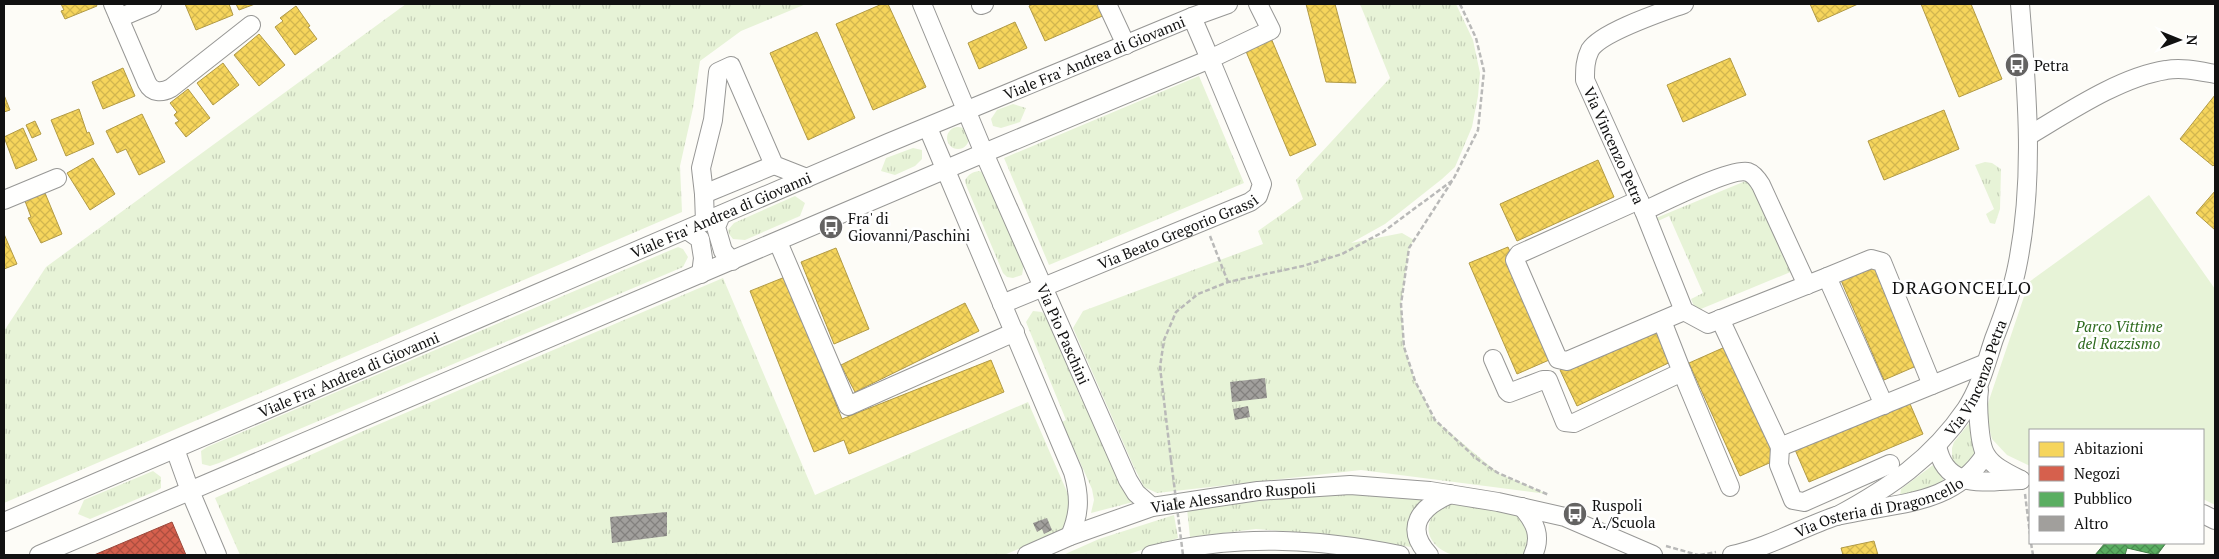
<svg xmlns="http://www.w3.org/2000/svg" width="2219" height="559" viewBox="0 0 2219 559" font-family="'PT Serif',serif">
	<defs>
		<pattern id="grass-tufts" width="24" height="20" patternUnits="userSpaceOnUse" patternTransform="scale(1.25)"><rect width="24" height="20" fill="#e7f3d7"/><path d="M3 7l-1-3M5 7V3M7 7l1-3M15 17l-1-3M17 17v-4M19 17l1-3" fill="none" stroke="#c5cfb8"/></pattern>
		<pattern id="homes-cross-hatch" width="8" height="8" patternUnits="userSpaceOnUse" patternTransform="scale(1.25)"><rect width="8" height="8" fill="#f6d55c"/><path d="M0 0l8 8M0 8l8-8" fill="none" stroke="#d2b64f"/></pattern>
		<pattern id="shops-cross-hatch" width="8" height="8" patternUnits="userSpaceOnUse" patternTransform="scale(1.25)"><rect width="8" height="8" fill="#d6604d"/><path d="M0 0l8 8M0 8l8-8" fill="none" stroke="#ac4e3f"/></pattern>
		<pattern id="public-cross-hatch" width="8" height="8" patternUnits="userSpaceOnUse" patternTransform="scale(1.25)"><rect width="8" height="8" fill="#5aae61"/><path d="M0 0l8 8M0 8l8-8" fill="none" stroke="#498c4f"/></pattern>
		<pattern id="building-cross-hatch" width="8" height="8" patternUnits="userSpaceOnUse" patternTransform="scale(1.25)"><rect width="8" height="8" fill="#a19f9c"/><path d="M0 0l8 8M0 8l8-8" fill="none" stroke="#82807e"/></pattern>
	</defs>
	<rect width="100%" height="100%" fill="#fdfcf7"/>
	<!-- grass -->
	<path fill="url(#grass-tufts)" d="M406,4H806L741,31L700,61L693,108L680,166L682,212L4,503V331L46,267Z
		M1360,4H1456L1473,40L1480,73L1478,96L1472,127L1461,153L1455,167L1442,179L1385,224L1351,243L1402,233L1414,240L1409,248L1401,304L1404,347L1415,381L1435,420L1498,473L1547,494L1361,470L1157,493L1144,487L1133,465L1073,328L1083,311L1263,244L1258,231L1303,199L1296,180L1390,78Z
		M1199,76L1244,183L1049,265L1004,158Z
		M1013,104L1026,108L1020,122L1001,128L993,126L991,119L997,110Z
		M947 138a11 11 0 1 1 22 0a11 11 0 1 1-22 0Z
		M913,148L922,150V159L915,166L895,175L881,171L886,158Z
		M1985,162L1992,163L2001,169L2000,209L1995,224L1990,223L1986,214L1994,209L1975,165Z
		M979,171L984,173L1024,264L1022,275L1013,278L1007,277L1003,273L966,185L965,180C969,174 972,172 979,171Z
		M1748,180L1752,181L1793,271L1696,311L1691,299L1703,293L1669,216L1658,221L1656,218Z
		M795,196L805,203L800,216L745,240L733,239L729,234L728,230L734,223Z
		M678,247L683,249L688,257L683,267L219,463L210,466L202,464L201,451L207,447Z
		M723,278L815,495L1028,402L1071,501L1065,530L1004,555H240L215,498L370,428Z
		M1033,311L1042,312L1046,316L1082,401L1086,400L1117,478L1137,501L1091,513L1094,500L1092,489L1062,422L1066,420L1026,322Z
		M1971,421L1976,457L1961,469L1952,463V448L1954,442Z
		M1933,465L1936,466L1946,485L1900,496L1901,489Z
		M153,471L161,477V488L156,491L90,519L78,514L84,500Z
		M1326,494H1392L1430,498L1418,548L1331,535L1256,529L1190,537L1187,509Z
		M1452,503L1511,510L1528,520L1530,555H1455C1438,552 1421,535 1432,517C1437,510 1445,506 1452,503Z
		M1174,515L1178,538L1126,555H1063L1099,539Z"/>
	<!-- park -->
	<path fill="#e7f3d7" d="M2149,195L2215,289V505L2203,499V430H2030V466L2007,455L1992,439L1985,412L2029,282Z"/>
	<!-- homes -->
	<path fill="url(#homes-cross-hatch)" stroke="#b19a46" d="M61,4H96L97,6L65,19L61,11L64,10Z
		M185,4H229L233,15L196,30Z
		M236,4H255L239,10Z
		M882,4H888L926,87L873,110L836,24Z
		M1033,4H1103L1107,14L1045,41L1029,6Z
		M1306,4H1335L1356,83L1326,82Z
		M1810,4H1858L1818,22Z
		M1921,4H1971L2002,79L1959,97Z
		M296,6L310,26L308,27L317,39L295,55L275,27L283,21L280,18Z
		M1015,22L1027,48L979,69L968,43Z
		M817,32L855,118L808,140L770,53Z
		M259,34L285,65L259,86L234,55Z
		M1271,38L1316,145L1290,156L1245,49Z
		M1730,58L1746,95L1683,122L1667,85Z
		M223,63L239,85L213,105L197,83Z
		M123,68L135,96L103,109L92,82Z
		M188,89L210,118L186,137L175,123L179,121L174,115L177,112L170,103Z
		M4,95L10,110L4,112Z
		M2215,95V164L2213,166L2180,139Z
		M79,109L87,133L89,132L94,144L66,156L51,120Z
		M1944,110L1959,149L1884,180L1868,141Z
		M142,114L165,162L139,175L126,149L117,153L106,131Z
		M35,121L41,134L32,138L26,125Z
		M23,128L37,160L16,169L4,137Z
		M93,158L115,194L90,210L67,173Z
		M1598,160L1614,197L1517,241L1500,204Z
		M2215,191V230L2196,213Z
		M45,193L62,234L41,243L28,218L31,217L25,201Z
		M4,234L17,264L4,269Z
		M1508,247L1556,357L1517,374L1469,263Z
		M836,248L869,329L834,344L801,262Z
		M1878,265L1921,364L1884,380L1840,278L1855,272L1856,275Z
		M785,277L842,419L991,360L1004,392L849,454L844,440L814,452L750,291Z
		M965,303L979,331L855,392L841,365Z
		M1660,324L1677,359L1577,406L1560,370Z
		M1725,347L1776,460L1740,476L1689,363Z
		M1907,397L1923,434L1809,482L1793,445Z
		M1874,541L1878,555H1843L1841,548Z"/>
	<!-- shops -->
	<path fill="url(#shops-cross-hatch)" stroke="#9b483b" d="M172,522L186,555H94Z"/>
	<!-- public -->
	<path fill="url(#public-cross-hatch)" stroke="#447f49" d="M2105,543H2166L2157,555L2127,548L2125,555H2095Z"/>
	<!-- building -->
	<path fill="url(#building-cross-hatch)" d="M1265,378L1267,398L1232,402L1230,382Z
		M1248,406L1250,417L1235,420L1233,409Z
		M667,512V536L612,543L610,517Z
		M1047,518L1052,530L1044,534L1042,529L1037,532L1033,523Z"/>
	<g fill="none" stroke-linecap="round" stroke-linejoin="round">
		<!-- minor casing -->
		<g stroke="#979795" stroke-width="20">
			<g id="minor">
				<path d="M113,4L147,83C152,93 162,93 171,88L251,25"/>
				<path id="s1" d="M922,4L984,153L1128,480L1136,493L1152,507"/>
				<path d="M1107,4L1126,45"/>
				<path id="s2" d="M1684,4C1662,12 1601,32 1590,50C1585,60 1585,69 1585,80L1644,211L1684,311L1708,324L1827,277L1884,405"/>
				<path d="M981,5L984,4"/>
				<path d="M119,18L152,4"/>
				<path d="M928,128L1073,472C1080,496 1080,513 1070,536"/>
				<path d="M2028,136C2067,113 2120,77 2166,70C2182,67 2199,71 2215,74"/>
				<path d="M704,194L774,165"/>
				<path d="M4,200L57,178"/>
				<path d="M1639,200L1519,254L1515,260L1558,359L1567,361L1684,311"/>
				<path d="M1644,211C1661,203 1733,167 1748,172C1754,174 1758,180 1761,185L1807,285"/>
				<path d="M721,215L716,227L723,251L732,261"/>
				<path d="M705,222L704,194L701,168L713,120L718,72L731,66L774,165L807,178"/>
				<path d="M687,230L700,239L703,258L701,274"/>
				<path d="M778,242L848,406L1015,332"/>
				<path d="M1827,277L1871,259L1882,262L1932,385"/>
				<path id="s3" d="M1002,304L1250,202L1258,196L1262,184L1210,59L1271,30L1258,4"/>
				<path d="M1720,319L1780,447L1986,363"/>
				<path d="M1493,359L1507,391L1509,393L1543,380H1548L1565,422L1574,423L1682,372L1662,321"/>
				<path d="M1682,372L1730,487"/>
				<path d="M1979,390C1977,403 1979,445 1986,455C1993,467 2009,474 2021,480"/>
				<path d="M1937,445C1945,491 1985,481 2021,480"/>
				<path d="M1780,447L1779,465L1793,500L1804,502L1890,464"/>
				<path d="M175,449L190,491L217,555"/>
				<path d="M1522,507C1535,522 1542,536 1533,555"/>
				<path d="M2203,514L2215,520"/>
				<path id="s4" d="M1837,516C1889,488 1932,459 1966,409C1980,388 1986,363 1994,339C2003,316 2012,292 2017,267C2035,180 2027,91 2020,4"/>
				<path id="s5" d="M4,522L888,143L1192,17L1228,4"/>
				<path d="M39,555L984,153L1210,59L1192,17"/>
				<path id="s6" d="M1027,555L1070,536L1152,507L1258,491L1350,485L1430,491L1498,502L1565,517L1653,555"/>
				<path d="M1151,555C1235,534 1315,538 1400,555"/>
				<path d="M1429,555C1403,527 1421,507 1450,494"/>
				<path id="s7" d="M1732,555C1769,547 1801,528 1836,516C1844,514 1853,513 1862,511C1910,502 1956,500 1985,455"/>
			</g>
		</g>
		<!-- path -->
		<path stroke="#b9b9b8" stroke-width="2.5" stroke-dasharray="5 2.5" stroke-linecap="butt" d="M1452,181L1409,248L1401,304L1404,347L1415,381L1435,420L1477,459L1498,473L1549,495
			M1210,236L1228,282
			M1171,460L1160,367L1164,340L1176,312L1198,294L1228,282L1303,266L1342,254L1383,232L1453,180L1478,130L1484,71L1476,38L1460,4
			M2025,494L2030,534
			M2031,543L2033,555
			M1666,546L1698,555
			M1700,555L1716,552"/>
		<!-- minor -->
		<use href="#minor" stroke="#fffffe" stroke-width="18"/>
		<!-- path-bridge -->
		<path stroke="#b9b9b8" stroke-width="2.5" stroke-dasharray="5 2.5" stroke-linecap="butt" d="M1171,460L1183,555"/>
	</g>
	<!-- icons -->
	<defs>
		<g id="bus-disc" transform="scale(1.25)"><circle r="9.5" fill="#646362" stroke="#fff"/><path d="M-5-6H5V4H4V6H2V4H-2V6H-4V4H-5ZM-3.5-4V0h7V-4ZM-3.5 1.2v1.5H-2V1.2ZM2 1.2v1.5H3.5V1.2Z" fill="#fff"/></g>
	</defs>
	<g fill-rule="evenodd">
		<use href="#bus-disc" x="2017" y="65"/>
		<use href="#bus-disc" x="831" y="227"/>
		<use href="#bus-disc" x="1575" y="514"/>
	</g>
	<g text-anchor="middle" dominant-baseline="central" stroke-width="5" stroke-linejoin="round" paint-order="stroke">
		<!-- street labels -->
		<g font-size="15" fill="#111" stroke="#fff">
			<text stroke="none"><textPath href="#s5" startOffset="1185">Viale Fra' Andrea di Giovanni</textPath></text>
			<text stroke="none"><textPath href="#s2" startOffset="208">Via Vincenzo Petra</textPath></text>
			<text stroke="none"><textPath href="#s5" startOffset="780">Viale Fra' Andrea di Giovanni</textPath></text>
			<text stroke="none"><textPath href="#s3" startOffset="190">Via Beato Gregorio Grassi</textPath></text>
			<text stroke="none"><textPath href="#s1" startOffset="359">Via Pio Paschini</textPath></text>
			<text stroke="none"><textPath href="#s5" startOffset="375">Viale Fra' Andrea di Giovanni</textPath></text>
			<text stroke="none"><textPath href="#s4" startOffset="202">Via Vincenzo Petra</textPath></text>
			<text stroke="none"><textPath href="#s6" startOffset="216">Viale Alessandro Ruspoli</textPath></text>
			<text stroke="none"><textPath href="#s7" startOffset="155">Via Osteria di Dragoncello</textPath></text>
		</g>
		<!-- poi labels -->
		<g font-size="15" fill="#111" stroke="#fff" text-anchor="start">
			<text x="2034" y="65">Petra</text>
			<text x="848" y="218">Fra' di<tspan x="848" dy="17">Giovanni/Paschini</tspan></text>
			<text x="1592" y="505">Ruspoli<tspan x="1592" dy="17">A./Scuola</tspan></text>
		</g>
		<!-- park labels -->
		<g font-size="15" font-style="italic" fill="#2f6b1f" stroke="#fff">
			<text x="2119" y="326">Parco Vittime<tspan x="2119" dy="17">del Razzismo</tspan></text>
		</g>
		<!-- quarter labels -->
		<g font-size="18" letter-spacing="1" fill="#111" stroke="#fff">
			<text x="1962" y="287">DRAGONCELLO</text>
		</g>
	</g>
	<!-- border -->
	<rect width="2219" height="559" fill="none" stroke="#111111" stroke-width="10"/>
	<!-- legend -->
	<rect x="2029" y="429" width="175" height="115" fill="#ffffff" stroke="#a0a0a0"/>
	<rect x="2039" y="442" width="25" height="15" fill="#f6d55c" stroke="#a0a0a0"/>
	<text x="2074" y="454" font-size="15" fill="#111111">Abitazioni</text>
	<rect x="2039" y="466" width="25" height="15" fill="#d6604d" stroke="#a0a0a0"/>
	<text x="2074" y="479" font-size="15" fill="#111111">Negozi</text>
	<rect x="2039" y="492" width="25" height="15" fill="#5aae61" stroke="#a0a0a0"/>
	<text x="2074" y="504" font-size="15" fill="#111111">Pubblico</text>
	<rect x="2039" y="516" width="25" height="15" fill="#a19f9c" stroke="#a0a0a0"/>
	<text x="2074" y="529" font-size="15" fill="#111111">Altro</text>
	<!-- north arrow -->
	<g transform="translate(2179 40) rotate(91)" stroke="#ffffff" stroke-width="4" paint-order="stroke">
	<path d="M0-4L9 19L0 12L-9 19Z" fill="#111111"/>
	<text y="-8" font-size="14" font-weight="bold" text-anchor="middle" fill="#111111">N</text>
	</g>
</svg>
